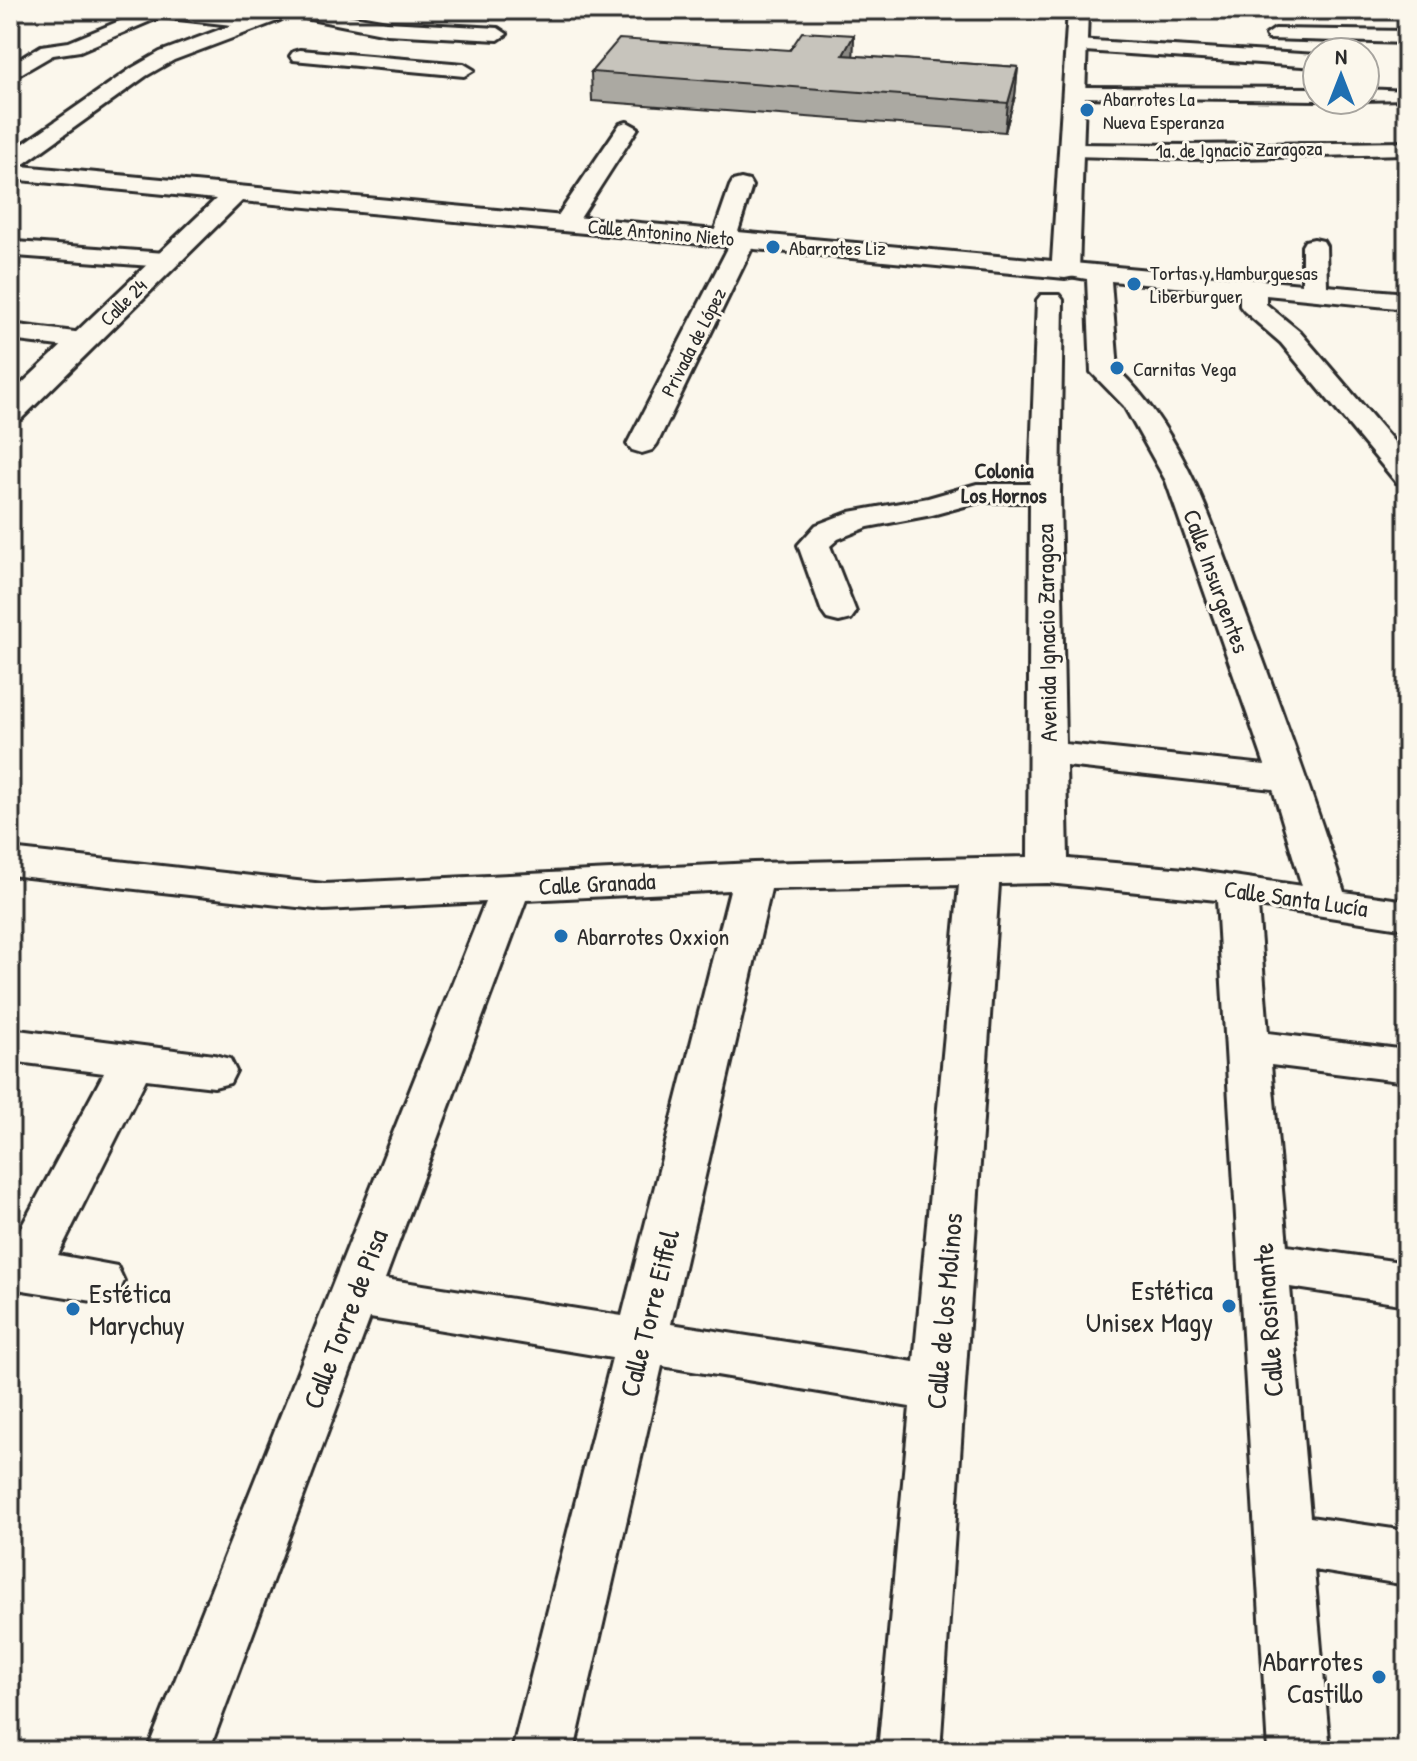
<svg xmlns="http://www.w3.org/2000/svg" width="1417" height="1761" viewBox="0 0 1417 1761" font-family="'Patrick Hand',sans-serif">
	<rect width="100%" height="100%" fill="#fbf7ec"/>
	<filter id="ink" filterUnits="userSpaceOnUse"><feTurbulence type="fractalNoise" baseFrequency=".0125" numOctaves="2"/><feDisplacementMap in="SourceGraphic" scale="16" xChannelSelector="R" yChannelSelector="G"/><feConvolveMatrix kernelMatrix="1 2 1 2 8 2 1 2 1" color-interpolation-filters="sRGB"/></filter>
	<g filter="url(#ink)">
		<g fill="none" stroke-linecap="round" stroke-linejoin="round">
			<!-- street casing -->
			<g stroke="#2b2b2b" stroke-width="6">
				<path id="street" d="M128,10H209L251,18L274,11L283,16L280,20L174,60L146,76L18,168L10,170V153L132,68L160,52L232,25L160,17L80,51L53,55L10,80V65L41,46L69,42L134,15Z
					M299,10H319L387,22L498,28L507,34L498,40L387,34L300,17Z
					M995,10H1013V12L1004,17L998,16Z
					M1275,29L1407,31V43L1268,39L1266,35Z
					M1077,40L1317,55V67L1070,50L1067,46L1070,42Z
					M300,50L464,64L474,70L464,76L293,60L290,56L293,52Z
					M1074,87L1317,88V100L1067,97L1064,93L1067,89Z
					M1365,89L1407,91V99L1361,100H1365Z
					M627,122L638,128L577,223L573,228H557L553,223L620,124Z
					M1407,142V154L1189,159L1071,156L1060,150L1071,144L1189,145Z
					M741,179L749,181L752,186L737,235H752L756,240L657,444L652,450L642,453L632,450L627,444L730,244L716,243L712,238L730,186L733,181Z
					M1314,239L1323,241L1326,246L1327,286L1407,293V309L1266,295V304L1299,331L1407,457V485L1396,482L1281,343L1244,311L1240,306V293L1111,281L1118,370C1188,437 1215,533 1249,622C1282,711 1315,801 1344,892L1407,901V929L1258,906L1268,1033L1407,1050V1082L1271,1065L1287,1246L1407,1263V1305L1290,1287L1310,1517L1407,1531V1585L1314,1570L1330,1751H1268L1217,900L1048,883L999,884L940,1751H878L910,1407L662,1366L574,1751H512L612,1358L370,1318L209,1751H147L485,902L324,910L10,875V849L324,884L754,863L1028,857L1030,502H979L932,515L868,527L838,539L830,546L856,612L851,619L839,622L827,619L822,612L798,545L816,525L850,512L928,498L977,484H1030L1037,300L1041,295H1059L1063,300L1060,493L1065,744L1265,765L1166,481L1124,406L1091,372L1087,279L1064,275L1061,270L1064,265L1073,263L1302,284V246L1305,241ZM1066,766L1273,789L1302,886L1185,869L1068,859ZM959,885L914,1362L671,1324L771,889ZM730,890L622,1316L385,1279L526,900Z
					M16,242L165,253L174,255L177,260L174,265L165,267L16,256L10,255V243Z
					M10,324L83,333L92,335L96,341L92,347L83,349L10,340Z
					M10,1029L214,1055L230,1059L236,1071L230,1083L214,1087L146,1079L58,1255L117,1266L124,1281L117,1296L99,1302L10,1288V1248L104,1073L10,1061Z"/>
			</g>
			<!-- secondary casing -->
			<g stroke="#2b2b2b" stroke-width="6">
				<path id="secondary" d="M1068,10H1088L1079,270L1075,276L1065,278L242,201L21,419L10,421V395L216,199L10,179V165L1052,261Z"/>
			</g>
			<!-- street -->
			<use href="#street" fill="#fbf7ec" fill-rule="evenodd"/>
			<!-- secondary -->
			<use href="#secondary" fill="#fbf7ec" fill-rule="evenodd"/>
		</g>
		<!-- wall -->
		<path fill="#aba9a2" stroke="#2b2b2b" stroke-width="2" d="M854,35L853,56L1018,67L1015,96L1005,132L592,101L591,72L790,50Z"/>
		<!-- shaded-wall -->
		<path fill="#8b8984" stroke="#2b2b2b" stroke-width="2" d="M854,35L853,63L843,55Z
			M1018,67L1015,96L1005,132L1008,103Z"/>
		<!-- building -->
		<path fill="#c7c4bc" stroke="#2b2b2b" stroke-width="2" d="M802,32L854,35L843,55L1018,67L1008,103L591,72L619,39L790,50Z"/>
	</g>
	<!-- markers -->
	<g fill="#1f6fb2" stroke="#fbf7ec" stroke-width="3">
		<circle cx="1087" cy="110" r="8"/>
		<circle cx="773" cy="247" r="8"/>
		<circle cx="1134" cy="284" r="8"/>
		<circle cx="1117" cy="368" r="8"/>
		<circle cx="561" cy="936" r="8"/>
		<circle cx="1229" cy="1306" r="8"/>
		<circle cx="73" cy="1309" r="8"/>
		<circle cx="1379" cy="1677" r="8"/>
	</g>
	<g text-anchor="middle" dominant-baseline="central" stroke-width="6" stroke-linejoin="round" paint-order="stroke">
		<!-- far-poi labels -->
		<g font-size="20" fill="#2b2b2b" stroke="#fbf7ec" text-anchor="start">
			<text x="1103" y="98">Abarrotes La<tspan x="1103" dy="23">Nueva Esperanza</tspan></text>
			<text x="789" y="247">Abarrotes Liz</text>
			<text x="1150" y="272">Tortas y Hamburguesas<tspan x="1150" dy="23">Liberburguer</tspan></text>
			<text x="1133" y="368">Carnitas Vega</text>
		</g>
		<!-- far-street labels -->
		<g font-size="20" fill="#2b2b2b" stroke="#fbf7ec">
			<text transform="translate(1239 149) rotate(-1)">1a. de Ignacio Zaragoza</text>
			<text transform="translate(661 232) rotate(5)">Calle Antonino Nieto</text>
			<text transform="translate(123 302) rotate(-45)">Calle 24</text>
			<text transform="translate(693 342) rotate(-63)">Privada de López</text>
		</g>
		<!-- far-neighbourhood labels -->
		<g font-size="22" font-weight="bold" fill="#2b2b2b" stroke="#fbf7ec">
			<text x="1004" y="470">Colonia<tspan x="1004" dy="25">Los Hornos</tspan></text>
		</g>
		<!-- street labels -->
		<g font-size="24" fill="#2b2b2b" stroke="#fbf7ec">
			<text transform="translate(1217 581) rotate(70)">Calle Insurgentes</text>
			<text transform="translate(1046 633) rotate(-91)">Avenida Ignacio Zaragoza</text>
			<text transform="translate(597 883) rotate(-3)">Calle Granada</text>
			<text transform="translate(1296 898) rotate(8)">Calle Santa Lucía</text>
		</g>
		<!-- poi labels -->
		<g font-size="24" fill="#2b2b2b" stroke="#fbf7ec" text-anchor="start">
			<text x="577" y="936">Abarrotes Oxxion</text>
		</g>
		<!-- near-poi labels -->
		<g font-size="28" fill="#2b2b2b" stroke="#fbf7ec" text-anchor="end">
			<text x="1213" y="1290">Estética<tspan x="1213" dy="32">Unisex Magy</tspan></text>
			<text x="89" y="1293" text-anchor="start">Estética<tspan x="89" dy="32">Marychuy</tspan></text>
			<text x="1363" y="1661">Abarrotes<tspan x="1363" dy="32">Castillo</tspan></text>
		</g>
		<!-- near-street labels -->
		<g font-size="28" fill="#2b2b2b" stroke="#fbf7ec">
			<text transform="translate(944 1311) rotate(-85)">Calle de los Molinos</text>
			<text transform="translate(649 1313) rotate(-76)">Calle Torre Eiffel</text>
			<text transform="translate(345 1319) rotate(-69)">Calle Torre de Pisa</text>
			<text transform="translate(1268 1320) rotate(-94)">Calle Rosinante</text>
		</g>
	</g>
	<!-- margin -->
	<rect width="1417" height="1761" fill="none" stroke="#fbf7ec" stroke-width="40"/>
	<rect x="20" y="20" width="1377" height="1721" fill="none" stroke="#2b2b2b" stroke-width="3" filter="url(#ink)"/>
	<!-- north arrow -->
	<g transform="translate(1341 76)"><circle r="38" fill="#fbf7ec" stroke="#a8a59f" stroke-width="2"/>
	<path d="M0-6L14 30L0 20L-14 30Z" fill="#1f6fb2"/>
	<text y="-12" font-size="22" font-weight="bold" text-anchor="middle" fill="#2b2b2b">N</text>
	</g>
</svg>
